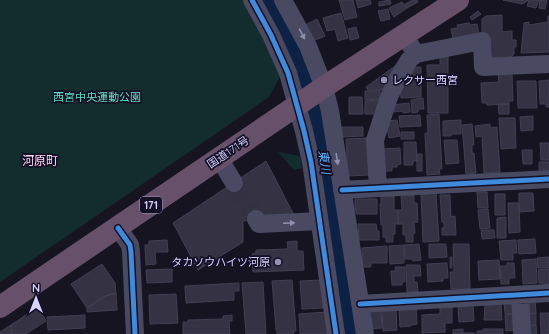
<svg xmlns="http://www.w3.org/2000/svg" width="549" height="334" viewBox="0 0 549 334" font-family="Quicksand,'Noto Sans JP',sans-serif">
	<rect width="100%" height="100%" fill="#161421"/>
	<!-- green -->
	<path fill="#132c2d" d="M0,0H246L281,75L269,97L0,282Z
		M278,152L300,156L302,168L294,170Z"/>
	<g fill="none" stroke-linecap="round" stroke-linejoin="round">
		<!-- river -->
		<path stroke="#0d2144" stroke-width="22" d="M267,0L295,52L318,119L324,154L350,334"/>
	</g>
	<!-- building -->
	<path fill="#343243" stroke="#433f54" d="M339,0H353L357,17L345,20Z
		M356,0H370L371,4L358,8Z
		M390,0L391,4L379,6V2Z
		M413,0H417L418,2L407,8L405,4Z
		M503,0H528L526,2L522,4Z
		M529,0H539L536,8L527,6Z
		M540,0H547L545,9L539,8Z
		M402,2L407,8L394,17L389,8Z
		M388,9L390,19L381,21L378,11Z
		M478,11L481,14L472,20L470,17Z
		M341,13L348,38L338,41L335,29L327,31L323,18Z
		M502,15V32L512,31V40H516V47H514V54L510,58H492L489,51L488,34H482V19L486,16Z
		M548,16H549V52L521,53L524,23L529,22V25L548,22Z
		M317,19L325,36L313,41L305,25Z
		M469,23L470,25L477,24L479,35L453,40L451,29L458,28L457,25Z
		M356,27L359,38L350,40L348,29Z
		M440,56H448V113H428L427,65H440Z
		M398,64L385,90H368L366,87Z
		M413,67H421V97L401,98L400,84L406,72H413Z
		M498,74H512L513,101H509V104L487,105V103H482L481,83L499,82Z
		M549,80V107H546V104H540L539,81Z
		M517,81H536L537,108H518Z
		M365,91H380V99L365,100Z
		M349,97H362L363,114H349Z
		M423,98L424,109H418V112L412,113L411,100Z
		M380,100L377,114H365V101Z
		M409,103L410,112L403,113V111L393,112L392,105Z
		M498,104H509V114H499Z
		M439,114L442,169H439L440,174L427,175L425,133H428L427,115Z
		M420,115L421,126L400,127L399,116Z
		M533,116V130L521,131L520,117Z
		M499,118H515L516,148L501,149Z
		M397,120L400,136L389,138L386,121Z
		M461,120V134H451V136H443V121Z
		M472,124L474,145H472V153H474L476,173L466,174L462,125Z
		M490,124V128L497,127L500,172L484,173L482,136L476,137L475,126Z
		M342,127H363V136L342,137Z
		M401,132H414V139H401Z
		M367,138L369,175L348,176L346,139Z
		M444,140H457L459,163L446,164Z
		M404,142H416L417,161H413V165H404Z
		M540,143H549V160H541Z
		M400,148L401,164L397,165V167H392V171H382L381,149Z
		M522,150H532V164H523Z
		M417,154H422V171H417Z
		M266,161L294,215L243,221V242L198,270L173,223Z
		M539,162H549V169L539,170Z
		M477,192H487L488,208H478Z
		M436,193L439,241L423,242L421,194Z
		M519,193H533L534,211L519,212Z
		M495,194H505V215H495Z
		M401,195H414V203H417L418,222L414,223L415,233L413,234V242H406V235H403V224H398V210H402Z
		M440,195H450L451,217L455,216L456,235H442V228H444V222H442Z
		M381,196H394V210H398V224H395V234H393V242H386V237H383V225H381L380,204H381Z
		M355,199H377V214H356V210H355Z
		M508,203H519L520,232L509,233Z
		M488,209L490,228L480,229L478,210Z
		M506,217V238H497V218Z
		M358,224H376L377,231H379V240H359Z
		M481,230H494L495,238L482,239Z
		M535,239L536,253L519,254L518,240Z
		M167,240L168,252H155L156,264L146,265L145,245H149V241Z
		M516,240L517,253H513V260H501L499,241Z
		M297,241V251H303L304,270L253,272L252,254L256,253V250L288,249L287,242Z
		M419,244L421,260L413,261L412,259H405L404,245Z
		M429,244H446L447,257L429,258Z
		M453,244H469L470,289H451L450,272H454Z
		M404,245V263L390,264L389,246Z
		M387,246V263H371V267H362V248Z
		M450,257H452V268H450Z
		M549,257V268H538L537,258Z
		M536,259L537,283L523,284L522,260Z
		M499,260L500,279L479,280L478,261Z
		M447,263L448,278H443V281L428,282L427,264Z
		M507,263H514L515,278H509V284H501L500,266H507Z
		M102,264L115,283L116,293L105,296L87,308L71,284Z
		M406,265H420L421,276H414V282H417L418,292H407Z
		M395,267H405V282H402V285H392L391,271H396Z
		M172,269V282L147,283L146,270Z
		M549,269V284H544V283H539L538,270Z
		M292,280L296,331H293L294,334H277V330H276L272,281Z
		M322,280L323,308L302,309L300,281Z
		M263,282L266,334H246L242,283Z
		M239,283V291H234V300L186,303L185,286Z
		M116,293L117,310L87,312V308L105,296Z
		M176,294L178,323L150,324L149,295Z
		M535,300L536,313L525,314V301Z
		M504,302H514L515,313L505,314Z
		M473,303L474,321L459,322L458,304Z
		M501,304L502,320H484L485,305Z
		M416,306L417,324L411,325V326L400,327L399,307Z
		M38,307L46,321L26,334H12L11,325Z
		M440,307H452V323H445V332L422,333V315L440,314Z
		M381,309L382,328L370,329L369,313L372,310Z
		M396,309L397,330L383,331L382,310Z
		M327,312L328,334H300L299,314Z
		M536,313V325L526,326L525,314Z
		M540,313H549V334H541Z
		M515,314V330L506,331L505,315Z
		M85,315V328L48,330L47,317Z
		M232,315V321H229L230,334H183V322H188V320L223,319V316Z
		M11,325L12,334H0V332Z
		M536,325L537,334H526V326Z
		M463,329V333H474V334H453V330Z
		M483,329H503V334H477V331H483Z"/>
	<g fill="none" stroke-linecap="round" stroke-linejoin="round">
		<!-- minor-tunnel -->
		<path stroke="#333142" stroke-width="18" stroke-dasharray="18 9" stroke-linecap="butt" d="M234,183L256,219"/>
		<!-- minor -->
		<path stroke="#4a4962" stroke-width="18" d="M252,0L271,35L288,73L304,131L311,162L336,334
			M283,0L308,46L324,87L330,111L365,334
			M404,35L416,54L482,41L483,67L549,64
			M219,158L234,183
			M378,188L375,140L389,97L397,80L409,60L416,54
			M342,190L549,179
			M256,219L259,224L319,221
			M118,228L130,245L131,252L135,334
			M520,295L522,334
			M360,304L549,293"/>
		<!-- highway -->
		<path stroke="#67516a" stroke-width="22" d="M0,307L324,87L458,0"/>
		<!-- cycleway casing -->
		<g stroke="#130f26" stroke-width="8">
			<path id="cycleway" d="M252,0L271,35L288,73L304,131L311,162L336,334
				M342,190L549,179
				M118,228L130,245L131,252L135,334
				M360,304L549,293"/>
		</g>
		<!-- cycleway -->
		<use href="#cycleway" stroke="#408adc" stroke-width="5"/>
	</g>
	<!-- one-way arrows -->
	<defs><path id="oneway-solid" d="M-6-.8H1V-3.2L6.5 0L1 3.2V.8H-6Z"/></defs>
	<g fill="#928eb0">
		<use href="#oneway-solid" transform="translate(302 34) rotate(62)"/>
		<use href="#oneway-solid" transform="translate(337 159) rotate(81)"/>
		<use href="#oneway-solid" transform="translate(289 223) rotate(-2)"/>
	</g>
	<!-- markers -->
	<g fill="#9591b1" stroke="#130f26" stroke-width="1.5">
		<circle cx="384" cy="80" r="4"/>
		<circle cx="278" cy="262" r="4"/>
	</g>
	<g text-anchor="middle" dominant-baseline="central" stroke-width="3.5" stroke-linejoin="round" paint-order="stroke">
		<!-- shield labels -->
		<rect fill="#130f26" stroke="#9e99be" stroke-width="1" x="140" y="197" width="22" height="16" rx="3"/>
		<g font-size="10" font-weight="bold" fill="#d9d4ff">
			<text x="151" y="205">171</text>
		</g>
		<!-- poi labels -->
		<g font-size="11" fill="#d9d4ff" stroke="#130f26" text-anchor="start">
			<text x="392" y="80">レクサー西宮</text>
			<text x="270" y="262" text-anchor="end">タカソウハイツ河原</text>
		</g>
		<!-- park labels -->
		<g font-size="11" fill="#5fe0c0" stroke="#130f26">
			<text x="97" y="97">西宮中央運動公園</text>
		</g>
		<!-- street labels -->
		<g font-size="11" fill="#d9d4ff" stroke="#130f26">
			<text transform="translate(228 152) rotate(-34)">国道171号</text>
		</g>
		<!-- neighbourhood labels -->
		<g font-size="12" fill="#ffd6f0" stroke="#130f26">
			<text x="40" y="160">河原町</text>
		</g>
		<!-- water labels -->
		<g font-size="12" font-style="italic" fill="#62b6ff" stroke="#130f26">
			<text transform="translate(325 162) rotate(82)">東川</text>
		</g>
	</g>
	<!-- north arrow -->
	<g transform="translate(36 298)" stroke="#130f26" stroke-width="3" paint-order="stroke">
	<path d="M0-3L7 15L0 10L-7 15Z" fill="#d9d4ff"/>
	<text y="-6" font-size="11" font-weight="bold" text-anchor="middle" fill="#d9d4ff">N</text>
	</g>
</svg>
